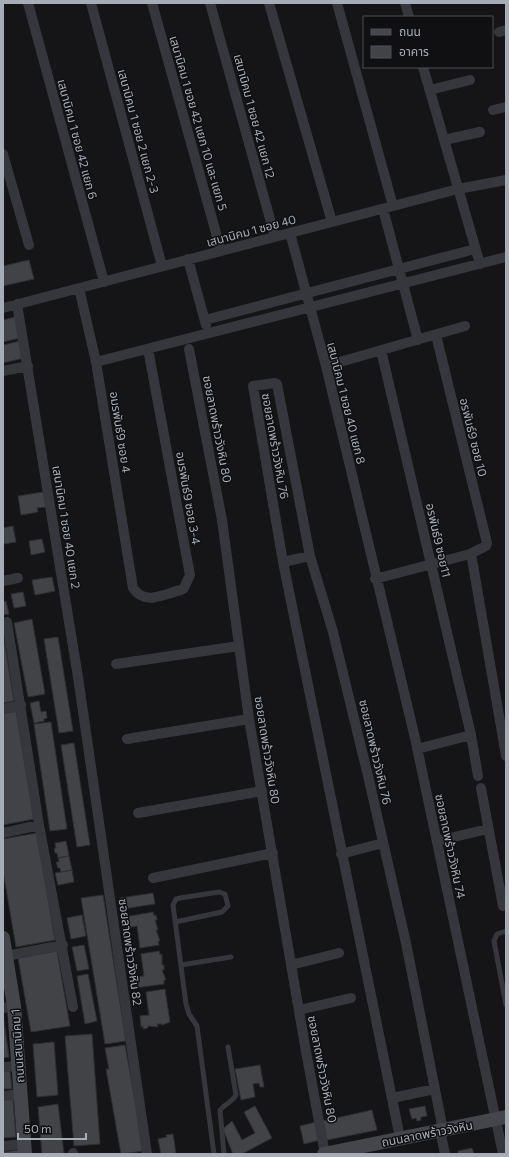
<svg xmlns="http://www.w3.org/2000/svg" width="509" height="1157" viewBox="0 0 509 1157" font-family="Commissioner,'Noto Sans Thai',sans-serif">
	<rect width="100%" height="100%" fill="#151517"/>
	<!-- building -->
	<path fill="#414347" stroke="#2f2f33" d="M29,260L34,279L3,286V266Z
		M15,317L20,338L3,342V320Z
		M20,341L24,358L3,363V345Z
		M43,492L46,507L37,508L38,512L21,515L18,496Z
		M13,526L16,542L4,544L3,528Z
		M42,539L45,552L31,555L29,541Z
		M52,577L55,591L35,595L32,580Z
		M23,592L26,606L14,608L11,594Z
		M6,601L9,614L3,615V602Z
		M32,619L45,694L28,697L14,623Z
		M3,633L14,701L3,703Z
		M58,637L73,731L59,733L44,639Z
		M39,701L41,712L46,711L47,718L44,719V721L34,723L30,703Z
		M16,711L34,819L3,825V714Z
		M51,722L67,829L50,831L34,724Z
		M74,743L90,845L77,847L61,745Z
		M37,833L55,940L16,947L3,871V839Z
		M66,841L69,856L58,858L57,853H55L54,848H56L55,843Z
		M69,856L72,870L61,872L60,868H58L56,862H59L58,858Z
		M72,870L74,882L58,885L55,873Z
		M153,893L155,904L122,909L120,898Z
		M103,895L126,1041L105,1044L81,898Z
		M153,912L154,916L156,915L157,920H155L158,930H156L160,941H158L159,945L140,948L137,926L127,928L125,917Z
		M82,915L86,936L71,939L67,918Z
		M84,945L89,969L77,971L72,947Z
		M57,951L70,1026L31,1032L18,958Z
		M159,951L160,955L162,954V965H164V970H162L166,980H164V984L135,988L134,977L144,976L141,954Z
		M88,974L97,1021L85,1024L77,976Z
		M165,989L170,1022L162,1025V1024H157L158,1027L148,1026V1028L143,1029V1026L141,1027L140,1016L149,1015L146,992Z
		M3,1014L9,1057L3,1058Z
		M92,1034L100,1144L74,1146L65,1036Z
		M54,1042L58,1095L37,1097L33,1044Z
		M125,1045L144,1151L121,1154L106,1069H109L105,1048Z
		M260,1065L264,1087H260L259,1083L253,1084L255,1097L241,1100L235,1069Z
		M10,1071L12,1089H3V1072Z
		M13,1099L16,1137L3,1138V1100Z
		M58,1104L64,1154H42L38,1107Z
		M255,1106L272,1138L242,1154H233L223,1129L232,1121L242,1140L255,1133L244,1112Z
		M425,1106L427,1116L421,1117V1120L417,1121L416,1118L412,1119L409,1109Z
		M372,1110L377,1130L327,1140L323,1121Z
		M316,1122L320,1140L304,1144L300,1126Z
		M173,1134L176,1154H161L158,1139L167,1137L166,1135Z
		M472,1148L474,1154H458V1151Z
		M18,1150L19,1154H3V1152Z"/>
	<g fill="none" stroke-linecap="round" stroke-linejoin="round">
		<!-- lane -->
		<path stroke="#36373c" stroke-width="5" d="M175,922L222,912L228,906L225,894L219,892L180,898L176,899L173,905L186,1004L189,1014L197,1026L214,1154
			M506,931L497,934L494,941L506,1005
			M181,965L231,957
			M224,1154L220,1110C225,1104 232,1102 236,1095L228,1047"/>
		<!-- street -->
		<path stroke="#36373c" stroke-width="10" d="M28,3L104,282
			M91,3L162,266
			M152,3L221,251
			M210,3L275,237
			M269,3L332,222
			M337,3L393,206
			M405,3L409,17
			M499,32L506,30
			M423,67L480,264
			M430,90L470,80
			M493,110L506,107
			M444,140L480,132
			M3,154L29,245
			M383,209L418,340
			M290,233L326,366L415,738L503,1154
			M188,259L206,325
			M79,288L96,362L133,588C145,606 163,594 181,590L184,588L190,575L148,349
			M17,304L78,677L147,1154
			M3,308L458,189L506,180
			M205,320L475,249
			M189,349L222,520L249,719L305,1046L325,1154
			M381,350L471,735L478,776
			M96,362L506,257
			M326,366L465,326
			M3,371L28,366
			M472,559L506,756
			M283,562L310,556
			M375,579L470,554L486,546L487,543L436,335
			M3,581L18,578
			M7,622L39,825L73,1007
			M116,664L239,646
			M3,709L21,705
			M127,739L249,719
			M417,749L471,735
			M481,788L503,906
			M138,813L262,791
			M3,833L39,825
			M437,841L488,829
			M341,854L383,843
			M153,878L273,853
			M6,956L63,945
			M291,965L339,953
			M3,1008L14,1006
			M299,1010L351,998
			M3,1067L19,1066
			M3,1096L21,1094
			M392,1098L435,1089
			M440,1130L445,1154
			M400,1138L283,562L253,386L275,383L277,384L310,556L333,632L369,780L406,943L443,1130
			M3,1146L24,1144
			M73,1153V1154"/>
		<!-- secondary -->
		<path stroke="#44464c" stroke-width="14" d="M3,938L14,1006L25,1154
			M324,1154L506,1117"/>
	</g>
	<g text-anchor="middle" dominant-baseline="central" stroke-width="3" stroke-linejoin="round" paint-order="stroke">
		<!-- street labels -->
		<g font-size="12" fill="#a7adb7" stroke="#101012">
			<text transform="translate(255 116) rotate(75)">เสนานิคม 1 ซอย 42 แยก 12</text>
			<text transform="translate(199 123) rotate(74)">เสนานิคม 1 ซอย 42 แยก 10 และ แยก 5</text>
			<text transform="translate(139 131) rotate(75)">เสนานิคม 1 ซอย 2 แยก 2-3</text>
			<text transform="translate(78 139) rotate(75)">เสนานิคม 1 ซอย 42 แยก 6</text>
			<text transform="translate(251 230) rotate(-15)">เสนานิคม 1 ซอย 40</text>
			<text transform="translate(347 403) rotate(76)">เสนานิคม 1 ซอย 40 แยก 8</text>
			<text transform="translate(218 429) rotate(79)">ซอยลาดพร้าววังหิน 80</text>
			<text transform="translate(121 432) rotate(81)">อมรพันธ์9 ซอย 4</text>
			<text transform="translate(474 437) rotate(76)">อรพันธ์9 ซอย 10</text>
			<text transform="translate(276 446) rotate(80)">ซอยลาดพร้าววังหิน 76</text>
			<text transform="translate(189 498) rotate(80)">อมรพันธ์9 ซอย 3-4</text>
			<text transform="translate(67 527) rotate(81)">เสนานิคม 1 ซอย 40 แยก 2</text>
			<text transform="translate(439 540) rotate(77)">อรพันธ์9 ซอย11</text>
			<text transform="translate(268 750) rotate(81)">ซอยลาดพร้าววังหิน 80</text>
			<text transform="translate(376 752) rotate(77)">ซอยลาดพร้าววังหิน 76</text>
			<text transform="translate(451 846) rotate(78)">ซอยลาดพร้าววังหิน 74</text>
			<text transform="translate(131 952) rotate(82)">ซอยลาดพร้าววังหิน 82</text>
			<text transform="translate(17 1046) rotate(-94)">ถนนเสนานิคม 1</text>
			<text transform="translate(323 1069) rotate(79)">ซอยลาดพร้าววังหิน 80</text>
			<text transform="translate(427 1133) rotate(-11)">ถนนลาดพร้าววังหิน</text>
		</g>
	</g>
	<!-- border -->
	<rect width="509" height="1157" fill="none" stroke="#a7adb7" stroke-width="8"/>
	<!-- legend -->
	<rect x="363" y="16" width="130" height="52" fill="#101012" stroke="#4c4f54"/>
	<rect x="371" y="29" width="20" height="6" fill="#44464c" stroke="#4c4f54"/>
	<text x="399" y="36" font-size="12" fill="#a7adb7">ถนน</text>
	<rect x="371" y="46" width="20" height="12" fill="#414347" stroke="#4c4f54"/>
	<text x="399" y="56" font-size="12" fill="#a7adb7">อาคาร</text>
	<!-- scale -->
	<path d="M18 1133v6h68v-6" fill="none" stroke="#a7adb7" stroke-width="2"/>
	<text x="24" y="1133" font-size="12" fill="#a7adb7" stroke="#101012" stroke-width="3" paint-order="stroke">50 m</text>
</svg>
